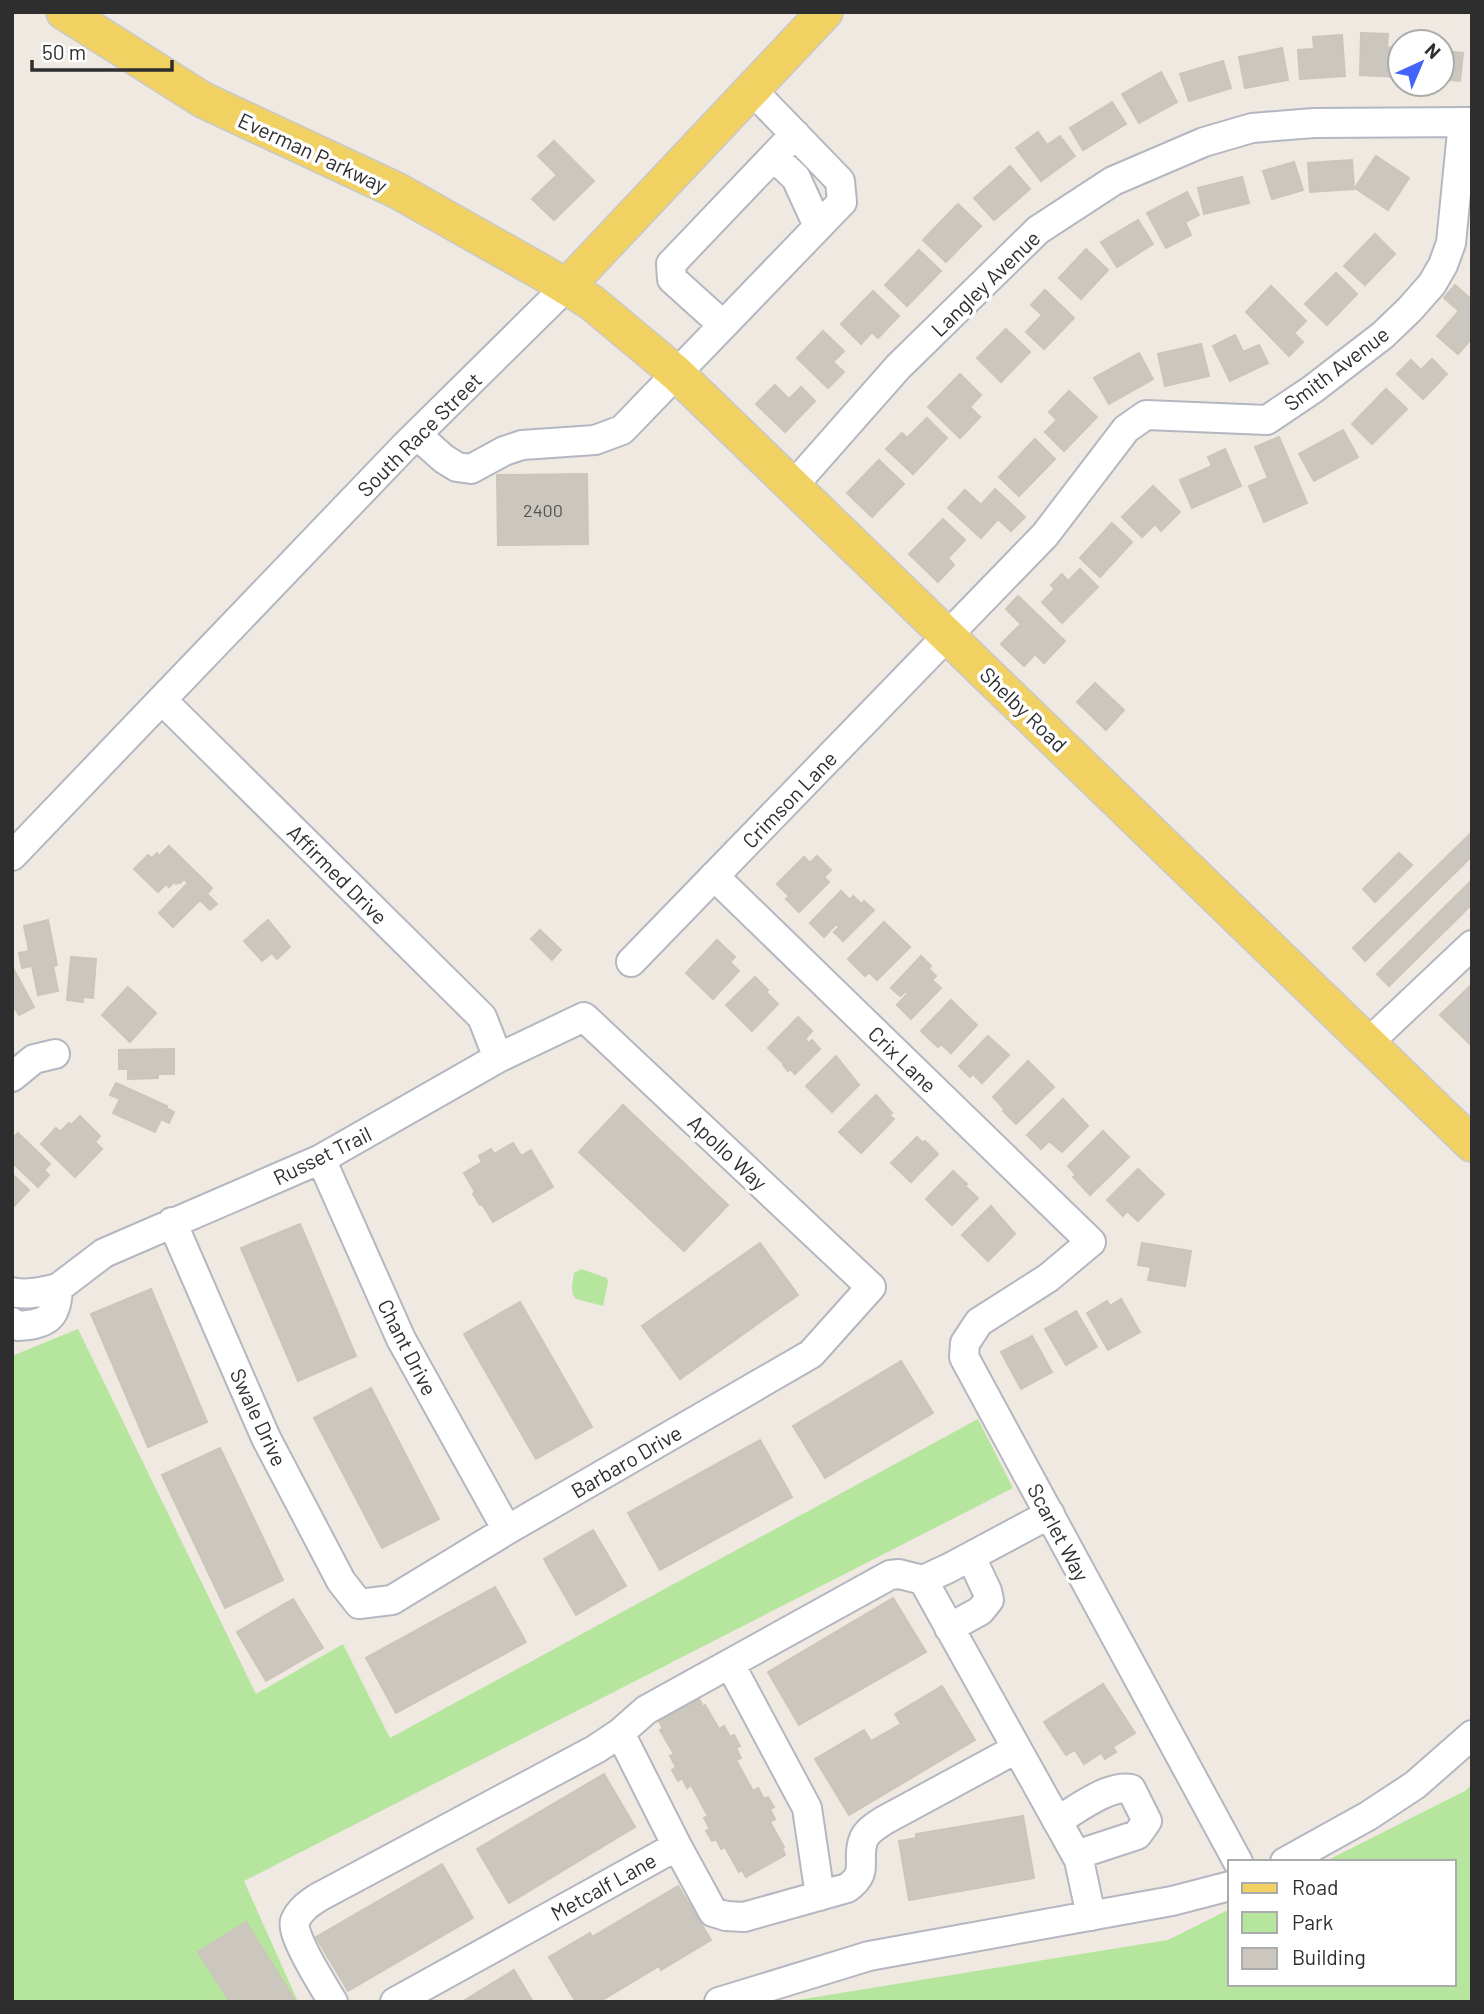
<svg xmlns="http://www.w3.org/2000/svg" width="1484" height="2014" viewBox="0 0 1484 2014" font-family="Barlow,sans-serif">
	<rect width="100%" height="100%" fill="#efe9e1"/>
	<!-- green -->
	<path fill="#b6e59e" d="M581,1269L607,1278L608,1282L603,1306L576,1299C569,1292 573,1282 574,1273Z
		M78,1329L256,1694L343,1644L390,1738L978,1419L1013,1488L244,1881L298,2002H12V1356Z
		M1472,1784V2002H785L1168,1940L1230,1909V1984H1454V1862H1324L1465,1791Z"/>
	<!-- building -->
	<path fill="#cbc7bf" stroke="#cbc5ba" stroke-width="2" d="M1361,33L1388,34L1387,47L1400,48V77L1360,75Z
		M1342,35L1345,76L1300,79L1298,50L1314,49L1313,37Z
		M1282,48L1288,80L1245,88L1239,57Z
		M1442,51L1463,53L1460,81L1442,79Z
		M1223,61L1231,88L1189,101L1180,74Z
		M1161,72L1177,102L1139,123L1122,94Z
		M1112,102L1126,124L1083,150L1070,128Z
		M1038,132L1047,145L1060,136L1075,156L1041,181L1016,148Z
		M554,141L594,181L554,220L532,199L557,175L538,156Z
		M1376,156L1409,178L1388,210L1355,188Z
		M1352,160L1354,189L1310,192L1308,163Z
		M1294,162L1303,190L1272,199L1263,171Z
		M1010,166L1030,189L994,220L974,198Z
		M1242,177L1249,203L1204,214L1198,188Z
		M1187,192L1199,215L1185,222L1191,235L1166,248L1147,213Z
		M958,204L981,226L946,262L923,240Z
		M1138,220L1153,244L1117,267L1101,242Z
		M1375,234L1395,254L1365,285L1344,266Z
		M1086,249L1108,270L1081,299L1059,278Z
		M919,250L941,271L907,306L885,285Z
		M1336,273L1357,294L1327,325L1305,304Z
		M1455,285L1472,300V338L1458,354L1437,336L1459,311L1444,298Z
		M1271,286L1306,321L1294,333L1303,342L1289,356L1246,312Z
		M1045,290L1074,318L1044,349L1026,332L1042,315L1031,305Z
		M873,291L899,316L878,338L872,332L861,344L841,324Z
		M1006,329L1030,352L1001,382L977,358Z
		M823,331L844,351L833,362L844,372L828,388L797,358Z
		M1235,335L1243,352L1259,345L1268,363L1230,381L1213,346Z
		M1201,344L1209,376L1165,386L1158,354Z
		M1139,353L1153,379L1109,404L1094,378Z
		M1432,359L1447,374L1423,399L1397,374L1411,360L1421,370Z
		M960,374L981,395L970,407L980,417L960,438L928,407Z
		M775,385L789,399L801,387L815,401L785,432L756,404Z
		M1386,389L1407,409L1372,444L1352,424Z
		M1069,391L1097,417L1064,451L1045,432L1057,420L1049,412Z
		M927,418L947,438L913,474L886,449L902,433L907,438Z
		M1343,430L1358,457L1314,481L1299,454Z
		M1279,437L1307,503L1264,522L1249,486L1268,478L1255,447Z
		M1035,439L1055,459L1019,496L999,477Z
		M1225,449L1241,486L1192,508L1180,480L1212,466L1208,457Z
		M879,460L904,484L872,517L847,493Z
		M587,474L588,544L498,545L497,475Z
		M1153,486L1180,512L1161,531L1155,524L1142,537L1122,517Z
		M995,489L1025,517L1011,531L998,519L981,538L948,508L965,490L981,505Z
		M943,519L965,540L948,558L954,565L938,582L909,554Z
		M1112,523L1132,542L1100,577L1080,558Z
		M1080,569L1098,587L1062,623L1042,602L1055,589L1051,585L1062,574L1068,581Z
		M1018,596L1065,641L1044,663L1035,654L1024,666L1001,644L1021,624L1006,609Z
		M1095,683L1124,710L1106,730L1077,702Z
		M1472,832V856L1365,961L1353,948Z
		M169,846L212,888L207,894L217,904L210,910L200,900L173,927L159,913L188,883L184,879L180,883L179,882L176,884L174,882L169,887L166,884L158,892L134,869L148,855L152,858L157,853L159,856Z
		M1399,853L1412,865L1375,902L1363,889Z
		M817,856L831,870L824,877L829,882L799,912L786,899L789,896L777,884L804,857L810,863Z
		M1472,880V904L1389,986L1377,974Z
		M841,891L850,900L853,896L862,904L864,901L874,910L843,941L834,932L839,927L836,924L824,937L810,923Z
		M48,920L57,965L53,966L58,991L38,995L32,966L22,968L19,953L29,951L24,926Z
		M268,920L290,947L277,959L272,953L262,961L244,941Z
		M884,922L910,947L877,980L869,972L865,976L848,959Z
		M540,930L561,950L552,960L531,939Z
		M717,940L735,957L730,962L739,971L713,999L686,973Z
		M921,956L931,966L928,968L936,976L932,980L941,988L911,1019L897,1005L908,993L906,991L900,996L891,988Z
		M71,957L96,959L93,998L83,997V1002L67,1000Z
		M12,966L34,1007L19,1015L12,1004Z
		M755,977L768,990L766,992L778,1004L752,1031L726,1005Z
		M1472,984V1046L1440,1015Z
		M128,987L156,1013L130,1042L102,1015Z
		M951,1000L977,1025L951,1053L941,1044L938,1047L921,1031Z
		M798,1017L812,1031L805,1039L809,1043L812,1040L820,1049L795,1074L790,1069L788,1071L783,1065L784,1064L768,1048Z
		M988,1036L1009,1055L982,1083L973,1074L970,1077L959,1066Z
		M174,1049V1074H158V1078L128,1079V1069H119V1050Z
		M836,1056L859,1085L832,1112L806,1086Z
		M1028,1061L1054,1087L1016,1124L1003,1111L1004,1109L993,1097Z
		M116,1083L167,1106L166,1108L174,1112L169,1123L161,1119L155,1132L113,1113L120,1099L110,1095Z
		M876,1095L892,1113L889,1115L894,1119L861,1153L839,1132Z
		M1063,1099L1088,1126L1062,1152L1049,1141L1041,1149L1027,1135Z
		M623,1105L728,1205L684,1251L579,1152Z
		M80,1116L100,1136L95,1142L102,1149L75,1177L41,1144L56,1128L60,1132L69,1123L71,1125Z
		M1103,1131L1129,1157L1090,1195L1073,1177L1076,1175L1068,1166Z
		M18,1133L50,1164L44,1170L49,1175L38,1187L12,1162V1139Z
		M917,1137L923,1143L925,1141L938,1154L911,1182L891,1163Z
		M513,1143L521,1156L531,1150L553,1187L493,1222L482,1204L480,1205L473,1194L475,1192L464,1173L482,1162L479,1156L491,1149L494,1154Z
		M1138,1169L1164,1194L1138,1221L1127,1211L1123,1216L1107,1200Z
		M953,1171L967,1184L965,1186L978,1198L952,1225L926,1199Z
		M12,1174L29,1190L14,1206L12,1204Z
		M991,1206L1015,1234L988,1261L962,1235Z
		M300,1224L356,1356L298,1381L241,1248Z
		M760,1243L798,1295L680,1379L642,1326Z
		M1142,1243L1191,1251L1185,1286L1148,1280L1151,1267L1138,1265Z
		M151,1289L207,1422L148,1447L91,1314Z
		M1121,1299L1140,1332L1108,1350L1087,1313L1107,1301L1110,1306Z
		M520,1302L592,1427L536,1459L464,1334Z
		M1076,1311L1097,1347L1066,1365L1045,1329Z
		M1032,1336L1052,1372L1021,1389L1001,1352Z
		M901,1361L933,1413L825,1478L793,1426Z
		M371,1388L439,1519L382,1548L314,1418Z
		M760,1440L792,1497L660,1570L628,1513Z
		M220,1448L283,1580L225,1608L162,1475Z
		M593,1530L626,1586L576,1615L544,1559Z
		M495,1587L526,1642L396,1713L366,1658Z
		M893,1598L926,1652L799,1725L768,1672Z
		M293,1599L323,1648L266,1681L237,1632Z
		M1103,1684L1135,1733L1113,1747L1116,1752L1105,1759L1101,1753L1084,1764L1075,1750L1066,1755L1044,1722Z
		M942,1686L975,1740L849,1815L815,1759L864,1730L871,1741L901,1724L895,1714Z
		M699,1699L703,1707L705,1705L719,1729L724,1726L730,1737L734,1735L740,1746L736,1748L741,1758L736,1760L753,1791L758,1788L764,1799L768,1797L774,1807L770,1809L775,1819L770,1822L784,1847L782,1848L785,1855L746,1877L742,1870L739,1872L725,1847L721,1849L716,1839L712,1841L706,1831L710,1829L704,1818L708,1816L691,1785L687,1788L682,1778L678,1781L672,1770L676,1767L670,1756L674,1754L660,1730L663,1729L659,1721Z
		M604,1774L635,1827L509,1903L477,1849Z
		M1023,1816L1034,1878L909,1900L899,1841L916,1838V1834Z
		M442,1864L473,1918L348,1991L316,1937Z
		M678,1886L711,1940L661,1970L659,1966L599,2002H576L549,1957L590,1933L592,1937Z
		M246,1922L296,2002H230L198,1952Z
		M514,1970L533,2002H462Z"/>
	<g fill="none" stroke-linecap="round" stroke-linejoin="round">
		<!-- minor casing -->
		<g stroke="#b4b7c1" stroke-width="32">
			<path id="minor" d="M774,157L796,178L818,226
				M723,325L672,279L671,264L795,134
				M417,435L444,459L457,467L471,469L504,451L522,445L595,440L622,430L842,202L840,181L752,90
				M793,486L898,367L1038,230L1113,181L1204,142L1252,128L1314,123L1472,122
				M162,700L482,1017L498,1058
				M12,856L404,447L566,287
				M714,876L1091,1242L1048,1278L979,1322L965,1343L964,1357L1238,1862
				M631,962L1045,535L1126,429L1146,415L1267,420L1313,389L1383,335L1410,309L1432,284L1443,265L1451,243L1463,122
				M1368,1043L1472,945
				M12,1077L34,1059L55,1054
				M321,1159L401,1339L507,1530
				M58,1288L104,1253L321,1159L498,1058L584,1017L871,1287L811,1354L507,1530L392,1600L359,1604L341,1581L266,1438L172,1222
				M12,1292C27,1296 44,1291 58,1288C57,1319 47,1324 17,1326L12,1322
				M923,1580L1079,1860L1091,1916
				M949,1628L980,1611L989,1600L987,1591L971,1557
				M730,1664L807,1808L820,1896
				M620,1733L677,1846
				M1057,1821C1076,1810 1109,1784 1131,1789L1147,1821L1137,1835L1076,1855
				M1285,1862L1368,1816L1415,1785L1472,1735
				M333,2002C324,1987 290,1934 295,1921C300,1909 310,1903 319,1897L596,1749L620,1733L646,1710L890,1575L899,1574L923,1580L949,1568L1050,1514
				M395,2002L677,1846L713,1912L726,1916L744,1917L847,1888C870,1872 856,1861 863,1841C866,1831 876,1826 883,1821L1016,1749
				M719,2002L869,1956L1172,1901L1230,1886"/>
		</g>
		<!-- major casing -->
		<g stroke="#c9c9c9" stroke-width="38">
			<path id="major" d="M64,12L203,100L398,191L545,274L591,302L676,373L1472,1144
				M566,287L825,12"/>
		</g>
		<!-- minor -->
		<use href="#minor" stroke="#fff" stroke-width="28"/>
		<!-- major -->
		<use href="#major" stroke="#f2d163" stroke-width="35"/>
	</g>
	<g text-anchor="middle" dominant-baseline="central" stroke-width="7" stroke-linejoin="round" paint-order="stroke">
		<!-- number labels -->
		<g font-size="18" fill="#555452">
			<text x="543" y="510">2400</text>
		</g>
		<!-- street labels -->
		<g font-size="21" fill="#2e2e2e" stroke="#fff">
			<text transform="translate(313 152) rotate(25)">Everman Parkway</text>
			<text transform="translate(985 283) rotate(-44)">Langley Avenue</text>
			<text transform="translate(1336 368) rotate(-37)">Smith Avenue</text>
			<text transform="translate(419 434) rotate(-45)">South Race Street</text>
			<text transform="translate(1024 709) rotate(44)">Shelby Road</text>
			<text transform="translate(789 799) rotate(-46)">Crimson Lane</text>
			<text transform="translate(338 874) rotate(45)">Affirmed Drive</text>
			<text transform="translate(903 1059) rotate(44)">Crix Lane</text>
			<text transform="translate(728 1152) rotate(43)">Apollo Way</text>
			<text transform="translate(322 1155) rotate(-26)">Russet Trail</text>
			<text transform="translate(408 1347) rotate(63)">Chant Drive</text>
			<text transform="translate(259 1417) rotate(65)">Swale Drive</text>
			<text transform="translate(626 1461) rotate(-30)">Barbaro Drive</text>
			<text transform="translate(1059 1532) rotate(62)">Scarlet Way</text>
			<text transform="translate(603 1886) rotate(-29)">Metcalf Lane</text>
		</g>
	</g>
	<!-- border -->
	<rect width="1484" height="2014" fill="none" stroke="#2e2e2e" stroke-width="28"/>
	<!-- legend -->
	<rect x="1228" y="1860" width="228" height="126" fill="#ffffff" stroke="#ababab" stroke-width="2"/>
	<rect x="1242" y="1883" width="35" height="10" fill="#f2d163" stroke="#ababab" stroke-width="2"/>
	<text x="1292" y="1895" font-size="21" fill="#2e2e2e">Road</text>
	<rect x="1242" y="1912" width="35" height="21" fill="#b6e59e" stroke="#ababab" stroke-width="2"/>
	<text x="1292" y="1930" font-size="21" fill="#2e2e2e">Park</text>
	<rect x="1242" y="1948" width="35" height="21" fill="#cbc7bf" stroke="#ababab" stroke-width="2"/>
	<text x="1292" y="1965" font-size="21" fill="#2e2e2e">Building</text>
	<!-- north arrow -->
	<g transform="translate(1421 63) rotate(44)"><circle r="33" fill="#ffffff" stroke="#ababab" stroke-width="2"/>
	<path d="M0-5L12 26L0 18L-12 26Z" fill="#4264fb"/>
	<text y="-10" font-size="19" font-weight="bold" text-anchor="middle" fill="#2e2e2e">N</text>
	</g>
	<!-- scale -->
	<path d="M32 60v10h140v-10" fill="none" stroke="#2e2e2e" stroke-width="3.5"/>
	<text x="42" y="60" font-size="21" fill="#2e2e2e" stroke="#ffffff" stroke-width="5" paint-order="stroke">50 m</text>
</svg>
